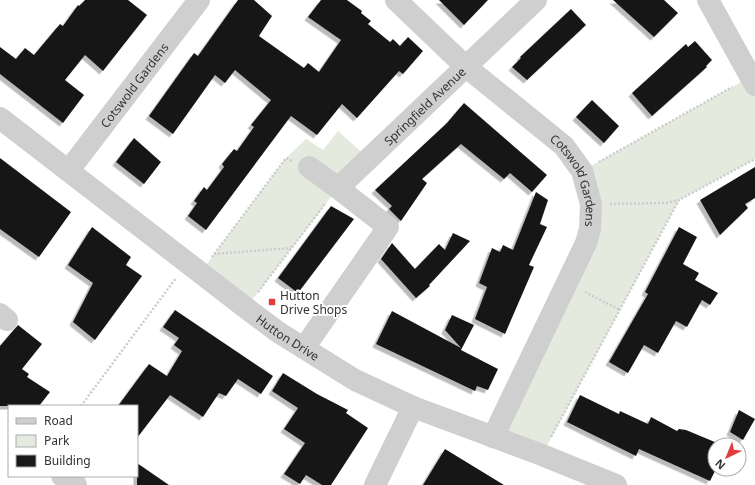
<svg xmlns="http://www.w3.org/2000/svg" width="755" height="485" viewBox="0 0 755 485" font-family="'Noto Sans',sans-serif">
	<defs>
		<filter id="shadow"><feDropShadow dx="-3.5" dy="3.5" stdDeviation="0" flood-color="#0004"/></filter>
	</defs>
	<rect width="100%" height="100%" fill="#fff"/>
	<!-- green -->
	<path fill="#e4ebde" d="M750,77L755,85V159L679,200L542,455L493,437L586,243L582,171Z
		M338,131L368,158L338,188L246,308L200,273L286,158L306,139L323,150Z"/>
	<!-- building -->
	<path fill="#191919" filter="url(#shadow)" d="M85,0H128L147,15L103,71L85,55L65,80L84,95L63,123L0,74V47L16,59L25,48L34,55L60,24L63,26L78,5L79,6Z
		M238,0H254L272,16L259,36L304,68L308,63L319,72L341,40L308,17L321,0H347L362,11L361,13L371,21L368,24L390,42L393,39L400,46L408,37L423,51L403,74L399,71L357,118L342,104L317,135L291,116L206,230L188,216L197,203L194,201L204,187L207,190L224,167L222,164L234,149L237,151L254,127L251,125L271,100L235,70L225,83L215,75L173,134L149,116L194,53L198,56Z
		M439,0H488L464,25Z
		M613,0H664L678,13L654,37Z
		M571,9L586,25L527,80L512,67L521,58L520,57Z
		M695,41L712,60L706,66L707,67L652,116L632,93L686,44L688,47Z
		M592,100L619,126L604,143L576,117Z
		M464,103L547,175L532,192L510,173L504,179L461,144L422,179L427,183L401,221L389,209L392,206L375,190L447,123Z
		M134,138L161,162L144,184L116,162Z
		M0,158L71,212L39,257L0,229Z
		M755,167V198L745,204L748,208L720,235L700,200Z
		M536,192L548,200L540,224L547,227L529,265L534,267L505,334L475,319L487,287L479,283L492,248L500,252L503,245L513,250Z
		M331,206L354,219L298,293L278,278Z
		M92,227L131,257L126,265L142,276L95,340L73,322L93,283L68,265Z
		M679,227L697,237L683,264L699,273L695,280L718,293L710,305L702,300L687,327L676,321L658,353L644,345L628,373L609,362L648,294L645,292Z
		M453,233L470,241L429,285L430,286L416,298L381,259L392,243L415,269L439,244L445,250Z
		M175,310L273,376L261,394L238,379L226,396L219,393L203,417L170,395L137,438V406H118L149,364L167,376L182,351L174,345L179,338L163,327Z
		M392,311L461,348L445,330L452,315L474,325L461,350L498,369L488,390L477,386L475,391L376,344Z
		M18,325L42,344L22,369L29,374L27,377L50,392L39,406H0V346Z
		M283,373L317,394L348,410L346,413L368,428L331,485H322L306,475L300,484L284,474L305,443L284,429L298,408L272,391Z
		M580,395L619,414L620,411L648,424L651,417L677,431L679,429L686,430L722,445H715L716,469L710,481L639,449L636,456L567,422Z
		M739,410L755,419L743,440L730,432Z
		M445,449L504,485H423Z
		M137,463L169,485H137Z"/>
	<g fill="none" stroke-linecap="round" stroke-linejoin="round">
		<!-- path -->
		<path stroke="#ccc" stroke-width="2.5" stroke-dasharray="2 2" stroke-linecap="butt" d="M599,162L732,87
			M610,204L667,203L679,200L755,159
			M214,254L291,248
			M212,257L286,158L292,161
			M258,292L325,204
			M585,292L620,310
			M81,406L176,278
			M551,437L679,200"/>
		<!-- minor -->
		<g stroke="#cfcfcf" stroke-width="22">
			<path id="s1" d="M396,0L465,66L564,146L582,171L591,204L590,229L586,243L493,437"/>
			<path d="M708,0L755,85"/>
			<path id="s2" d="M0,118L246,308L278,332L355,380L413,407L542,455L616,485"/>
			<path id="s3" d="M309,167L338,188L536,0"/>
			<path id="s4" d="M69,170L199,0"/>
			<path d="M0,314L7,320"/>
			<path d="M304,348L388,227L338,188"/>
			<path d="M62,476L76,485"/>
			<path d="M375,485L413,407"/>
		</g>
	</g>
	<!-- markers -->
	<rect fill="#e23c3c" stroke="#fff" stroke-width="1.5" x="268" y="298" width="8" height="8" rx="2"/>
	<g text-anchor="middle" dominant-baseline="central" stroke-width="4" stroke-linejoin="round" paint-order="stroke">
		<!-- street labels -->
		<g font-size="12" fill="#323232" stroke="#fff">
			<text stroke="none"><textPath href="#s4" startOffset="107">Cotswold Gardens</textPath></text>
			<text stroke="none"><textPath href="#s3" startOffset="155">Springfield Avenue</textPath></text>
			<text stroke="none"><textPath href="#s1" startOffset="259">Cotswold Gardens</textPath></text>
			<text stroke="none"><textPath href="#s2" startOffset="362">Hutton Drive</textPath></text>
		</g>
		<!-- poi labels -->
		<g font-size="12" fill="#323232" stroke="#fff" text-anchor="start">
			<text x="280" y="295">Hutton<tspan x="280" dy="14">Drive Shops</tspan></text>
		</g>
	</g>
	<!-- legend -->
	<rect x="8" y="405" width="130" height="72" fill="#ffffff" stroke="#adadad"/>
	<rect x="16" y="418" width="20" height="6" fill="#cfcfcf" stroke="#adadad"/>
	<text x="44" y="425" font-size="12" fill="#323232">Road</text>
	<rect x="16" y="435" width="20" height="12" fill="#e4ebde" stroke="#adadad"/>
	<text x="44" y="445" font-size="12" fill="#323232">Park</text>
	<rect x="16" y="455" width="20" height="12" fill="#191919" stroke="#adadad"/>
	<text x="44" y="465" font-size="12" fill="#323232">Building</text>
	<!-- north arrow -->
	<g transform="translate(727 457) rotate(223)"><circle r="19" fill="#ffffff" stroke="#adadad"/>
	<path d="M0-3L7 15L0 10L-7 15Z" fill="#e23c3c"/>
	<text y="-6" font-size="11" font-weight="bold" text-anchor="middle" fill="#323232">N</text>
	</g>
</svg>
